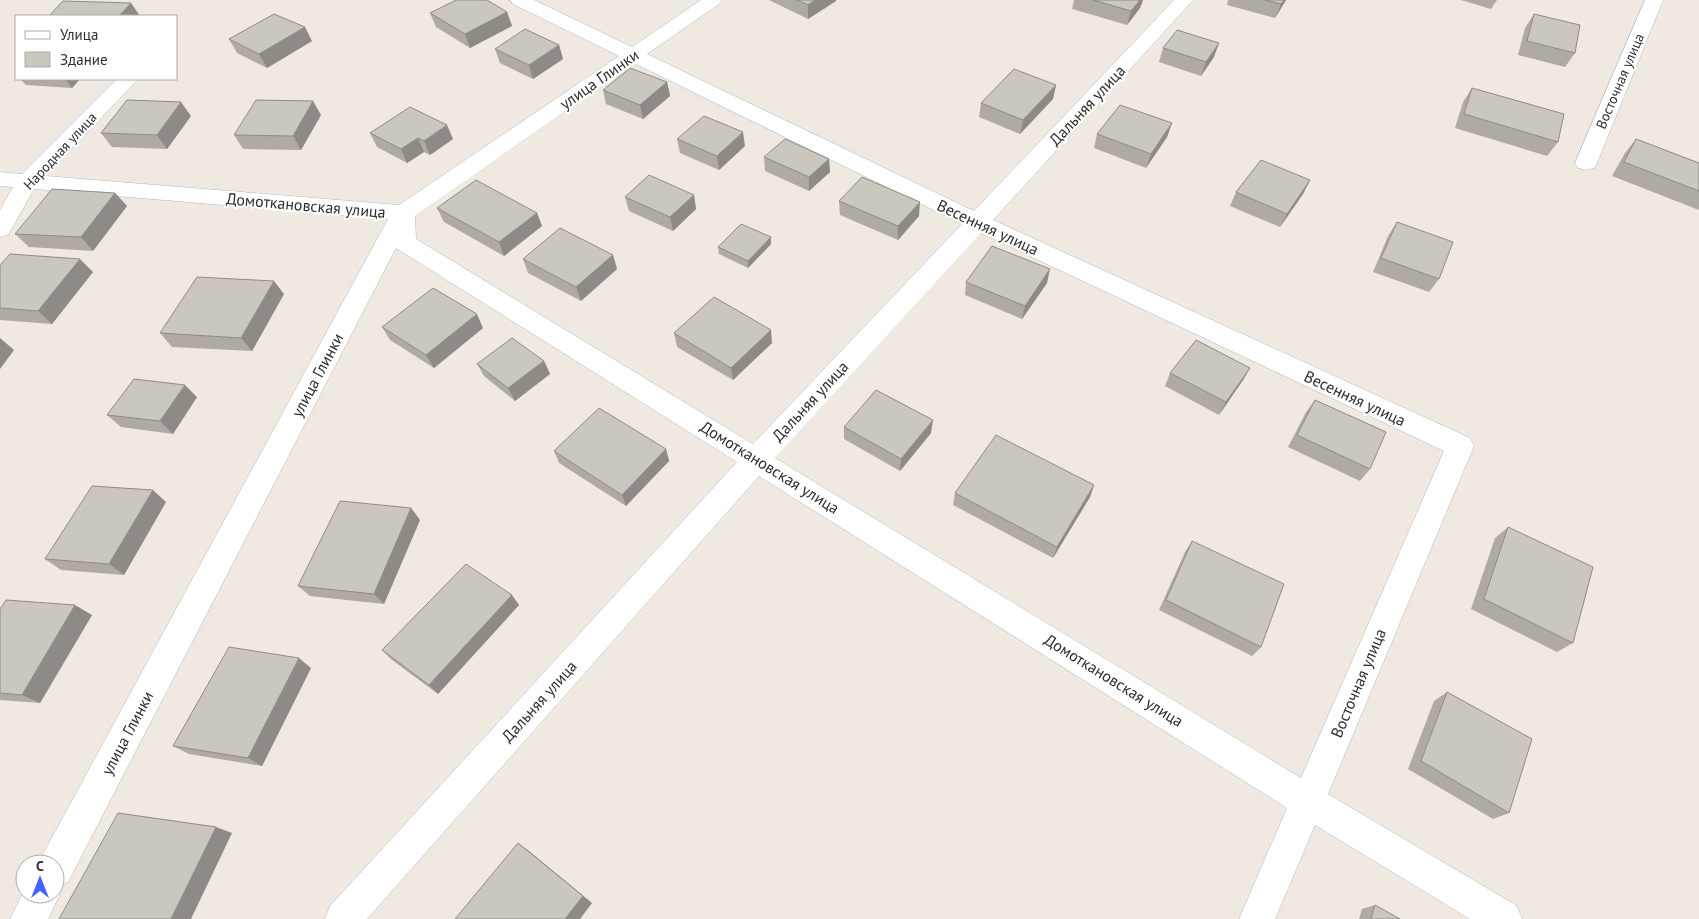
<svg xmlns="http://www.w3.org/2000/svg" width="1699" height="919" viewBox="0 0 1699 919" font-family="'PT Sans',sans-serif">
	<rect width="100%" height="100%" fill="#efe9e1"/>
	<g fill="none" stroke-linecap="round" stroke-linejoin="round">
		<!-- minor casing -->
		<g stroke="#b4b7c1" stroke-width="1">
			<path id="minor" d="M510,0H534L632,47L701,0H722L719,4L647,54L974,211L1174,0H1193L993,220L1470,438L1474,446L1328,794L1517,906L1522,919H1470L1315,825L1275,919H1239L1287,808L759,476L367,919H325L330,906L737,462L396,248L68,882L57,886L60,894L48,919H10L25,889V894H55V864H39L42,856L388,219L34,189L8,235L0,237V210L13,187L0,186V172L22,174L117,79H138L46,176L399,205L619,56L513,4ZM634,63L962,224L753,444L416,239L415,216ZM981,233L1444,451L1301,778L775,458Z
				M1645,0H1663L1597,163L1594,168L1586,170L1578,168L1575,163Z"/>
		</g>
		<!-- minor -->
		<use href="#minor" fill="#fff" fill-rule="evenodd"/>
	</g>
	<!-- wall -->
	<path fill="#afaba4" d="M769,0H836V1L808,19Z
		M1074,0H1143L1140,8L1127,25L1072,9Z
		M1228,0H1286L1275,18L1227,5Z
		M1461,0H1497L1491,9Z
		M507,12L512,26L470,48L436,27L430,13Z
		M1534,14L1575,53L1565,67L1518,55L1525,28Z
		M229,39L312,41L267,68L237,53Z
		M559,45L563,59L533,79L500,63L495,49Z
		M1163,48L1214,57L1201,76L1159,62Z
		M20,79H80L72,88L26,85Z
		M667,82L670,96L643,119L606,104L603,90Z
		M1056,85L1053,99L1020,134L979,117L981,103Z
		M1472,88L1558,142L1547,156L1455,128L1463,102Z
		M321,115L301,150L243,149L234,135Z
		M191,116L167,149L112,147L101,133Z
		M1172,123L1167,137L1146,168L1094,148L1097,134Z
		M370,133L453,139L430,155L424,152L407,163L377,147Z
		M677,139L745,146L719,170L680,153Z
		M1636,139L1699,163V210L1612,176L1625,153Z
		M764,157L829,159L830,172L809,191L765,171Z
		M1310,180L1303,194L1280,227L1230,206L1236,192Z
		M115,193L127,206L93,251L29,247L15,234Z
		M694,195L696,209L673,231L629,211L625,197Z
		M839,201L919,216L898,240L840,215Z
		M437,208L537,213L542,226L504,256L444,222Z
		M1397,222L1439,279L1429,292L1373,272L1388,236Z
		M771,244L748,268L719,254L718,247Z
		M613,255L617,269L581,301L528,273L523,259Z
		M0,265L93,272L52,324L0,320Z
		M966,282L1047,283L1022,319L965,295Z
		M284,294L252,351L172,347L160,333Z
		M382,327L483,328L434,368L390,340Z
		M674,333L772,343L733,380L677,347Z
		M544,361L550,374L515,401L484,376L477,364Z
		M1250,368L1243,380L1219,415L1165,386L1170,373Z
		M197,397L173,434L121,427L107,415Z
		M1315,400L1370,469L1360,481L1288,447L1306,412Z
		M844,427L931,433L900,471L844,439Z
		M666,449L669,461L626,506L559,463L554,451Z
		M1094,485L1090,497L1053,558L953,505L955,493Z
		M166,502L124,575L61,570L45,559Z
		M411,508L420,520L384,604L310,596L298,586Z
		M1508,527L1573,643L1557,652L1471,609L1495,538Z
		M1192,541L1261,647L1252,656L1159,610L1185,552Z
		M519,605L438,694L392,660L382,650Z
		M0,609L92,615L40,703L0,700Z
		M311,668L262,766L189,754L173,746Z
		M1447,692L1509,813L1493,819L1408,769L1434,701Z
		M1375,905L1400,919H1359L1362,909Z"/>
	<!-- shaded-wall -->
	<path fill="#8e8b86" d="M815,0H836V1L808,19V5Z
		M1140,0H1143L1140,8L1127,25L1131,11Z
		M1284,0H1286L1275,18L1281,4Z
		M131,3L140,16H119Z
		M507,12L512,26L470,48L465,34Z
		M305,27L312,41L267,68L259,54Z
		M1219,43L1214,57L1201,76L1206,62Z
		M559,45L563,59L533,79L529,65Z
		M65,79H80L72,88Z
		M667,82L670,96L643,119L640,105Z
		M1056,85L1053,99L1020,134L1023,120Z
		M313,101L321,115L301,150L293,136Z
		M181,102L191,116L167,149L157,135Z
		M1172,123L1167,137L1146,168L1151,154Z
		M447,125L453,139L430,155L424,141Z
		M743,132L745,146L719,170L717,156Z
		M418,138L424,152L407,163L401,149Z
		M829,159L830,172L809,191V177Z
		M1310,180L1303,194L1280,227L1287,214Z
		M115,193L127,206L93,251L81,237Z
		M694,195L696,209L673,231L670,217Z
		M920,202L919,216L898,240V226Z
		M537,213L542,226L504,256L499,242Z
		M771,237V244L748,268V261Z
		M613,255L617,269L581,301L576,287Z
		M80,259L93,272L52,324L38,311Z
		M1050,269L1047,283L1022,319L1025,306Z
		M274,281L284,294L252,351L241,338Z
		M477,314L483,328L434,368L426,355Z
		M771,330L772,343L733,380L731,368Z
		M0,338L14,350L0,369Z
		M544,361L550,374L515,401L508,388Z
		M1250,368L1243,380L1219,415L1226,402Z
		M185,385L197,397L173,434L160,421Z
		M933,420L931,433L900,471L901,459Z
		M666,449L669,461L626,506L622,495Z
		M1094,485L1090,497L1053,558L1057,547Z
		M153,490L166,502L124,575L109,564Z
		M411,508L420,520L384,604L374,594Z
		M512,595L519,605L438,694L429,685Z
		M75,605L92,615L40,703L22,695Z
		M299,658L311,668L262,766L248,758Z
		M216,827L232,833L191,919H171Z
		M518,843L529,851L592,903L580,919H565Z"/>
	<!-- building -->
	<path fill="#cbc7bf" stroke="#8e8b86" d="M456,0H487L507,12L465,34L430,13Z
		M797,0H815L808,5Z
		M1093,0H1140L1131,11Z
		M1265,0H1284L1281,4Z
		M63,1L131,3L119,16H49Z
		M274,14L305,27L259,54L229,39Z
		M1534,14L1580,25L1575,53L1527,41Z
		M525,29L559,45L529,65L495,49Z
		M1177,30L1219,43L1206,62L1163,48Z
		M630,68L667,82L640,105L603,90Z
		M1014,69L1056,85L1023,120L981,103Z
		M1472,88L1564,114L1558,142L1464,114Z
		M127,100L181,102L157,135L101,133Z
		M256,100L313,101L293,136L234,135Z
		M1120,105L1172,123L1151,154L1097,134Z
		M410,107L447,125L424,141L418,138L401,149L370,133Z
		M704,116L743,132L717,156L677,139Z
		M785,139L829,159L809,177L764,157Z
		M1636,139L1699,163V191L1624,162Z
		M1261,160L1310,180L1287,214L1236,192Z
		M649,175L694,195L670,217L625,197Z
		M862,177L920,202L898,226L839,201Z
		M476,180L537,213L499,242L437,208Z
		M52,189L115,193L81,237L15,234Z
		M1397,222L1453,242L1439,279L1381,258Z
		M741,224L771,237L748,261L718,247Z
		M560,228L613,255L576,287L523,259Z
		M992,246L1050,269L1025,306L966,282Z
		M10,254L80,259L38,311L0,308V265Z
		M197,277L274,281L241,338L160,333Z
		M433,288L477,314L426,355L382,327Z
		M714,297L771,330L731,368L674,333Z
		M512,338L544,361L508,388L477,364Z
		M1196,340L1250,368L1226,402L1170,373Z
		M134,379L185,385L160,421L107,415Z
		M876,390L933,420L901,459L844,427Z
		M1315,400L1386,432L1370,469L1297,435Z
		M599,408L666,449L622,495L554,451Z
		M996,435L1094,485L1057,547L955,493Z
		M92,486L153,490L109,564L45,559Z
		M340,501L411,508L374,594L298,586Z
		M1508,527L1593,567L1573,643L1484,599Z
		M1192,541L1284,584L1261,647L1166,600Z
		M466,564L512,595L429,685L382,650Z
		M6,600L75,605L22,695L0,693V609Z
		M229,647L299,658L248,758L173,746Z
		M1447,692L1532,739L1509,813L1421,761Z
		M118,813L216,827L171,919H59Z
		M518,843L583,896L565,919H455Z
		M1375,905L1400,919H1371Z"/>
	<g text-anchor="middle" dominant-baseline="central" stroke-width="4.5" stroke-linejoin="round" paint-order="stroke">
		<!-- far-street labels -->
		<g font-size="14" fill="#2e2e2e" stroke="#fff">
			<text transform="translate(1620 81) rotate(-67)">Восточная улица</text>
			<text transform="translate(60 151) rotate(-47)">Народная улица</text>
		</g>
		<!-- street labels -->
		<g font-size="16" fill="#2e2e2e" stroke="#fff">
			<text transform="translate(599 79) rotate(-35)">улица Глинки</text>
			<text transform="translate(1087 105) rotate(-47)">Дальняя улица</text>
			<text transform="translate(306 205) rotate(5)">Домоткановская улица</text>
			<text transform="translate(988 227) rotate(25)">Весенняя улица</text>
			<text transform="translate(317 375) rotate(-62)">улица Глинки</text>
			<text transform="translate(1355 398) rotate(25)">Весенняя улица</text>
			<text transform="translate(810 401) rotate(-47)">Дальняя улица</text>
			<text transform="translate(770 467) rotate(32)">Домоткановская улица</text>
			<text transform="translate(1114 680) rotate(32)">Домоткановская улица</text>
			<text transform="translate(1358 683) rotate(-67)">Восточная улица</text>
			<text transform="translate(539 701) rotate(-48)">Дальняя улица</text>
			<text transform="translate(127 733) rotate(-62)">улица Глинки</text>
		</g>
	</g>
	<!-- legend -->
	<rect x="15" y="15" width="162" height="65" fill="#ffffff" stroke="#ababab"/>
	<rect x="25" y="31" width="25" height="8" fill="#ffffff" stroke="#ababab"/>
	<text x="60" y="40" font-size="15" fill="#2e2e2e">Улица</text>
	<rect x="25" y="52" width="25" height="15" fill="#cbc7bf" stroke="#ababab"/>
	<text x="60" y="65" font-size="15" fill="#2e2e2e">Здание</text>
	<!-- north arrow -->
	<g transform="translate(40 879)"><circle r="24" fill="#ffffff" stroke="#ababab"/>
	<path d="M0-4L9 19L0 12L-9 19Z" fill="#4264fb"/>
	<text y="-8" font-size="14" font-weight="bold" text-anchor="middle" fill="#2e2e2e">С</text>
	</g>
</svg>
